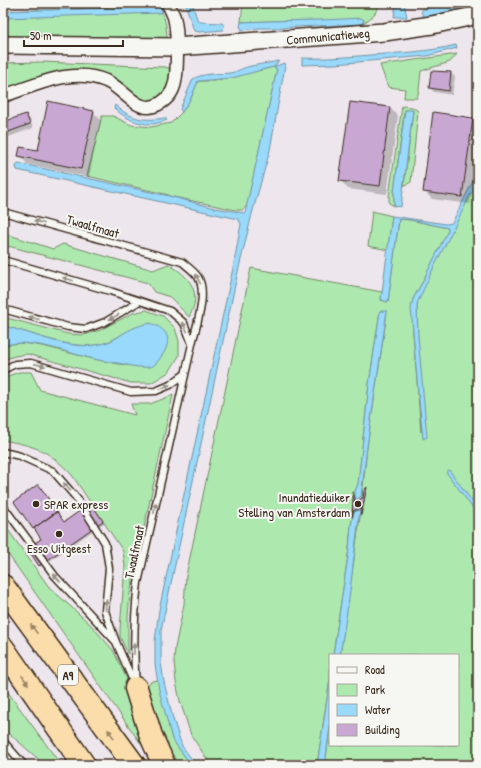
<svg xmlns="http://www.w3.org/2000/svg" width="481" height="768" viewBox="0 0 481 768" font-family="'Patrick Hand',sans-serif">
	<rect width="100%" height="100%" fill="#ede6ec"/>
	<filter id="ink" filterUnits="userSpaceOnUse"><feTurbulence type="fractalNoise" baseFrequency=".025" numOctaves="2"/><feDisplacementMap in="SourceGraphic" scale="8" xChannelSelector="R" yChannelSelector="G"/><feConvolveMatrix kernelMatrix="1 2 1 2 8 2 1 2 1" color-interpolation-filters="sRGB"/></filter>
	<g filter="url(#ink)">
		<!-- green -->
		<path fill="#ade8ae" stroke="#748966" d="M123,3H155L161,7L166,25L167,38L163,43L3,39V11L98,8Z
			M243,3H379C377,14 371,18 362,24L364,20L274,21L241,22Z
			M457,54L450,62L421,71L419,90L417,98H404L405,89L388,87L380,65Z
			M42,62L165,67L169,68C171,76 172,86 166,91C163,94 159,98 156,100C142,107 120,84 109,76L3,90V63Z
			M273,67L277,69L247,206L242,210H236L169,196V195L87,176L102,116H113L131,125L151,127L171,123L182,112L191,98L198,81H214Z
			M402,106L412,107L418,111L411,182L404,186L413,111L405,110L404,114L394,192V206L389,203V196Z
			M478,177V512L447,472L478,515V765H325L330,727V745H458V655H340L360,517L367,447L387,312L380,311L369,384L358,485L355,491L354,512L351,525L349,549L333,655H330V679L317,765H211L191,735L180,701L176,682L174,661L175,648L184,604L186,576L251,268L382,292L381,300L388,302L399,219L411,220L448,228L449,230L422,283L413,299V332L421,432L417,317V299Z
			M372,211L392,216L388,250L368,246Z
			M3,233L53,249L63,244L153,270L168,264C190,276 203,293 189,317L170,297L154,292L148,283L8,246L3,249Z
			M146,310L163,316L175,328L179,341V356L169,372L151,383H131L27,354L15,356L3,360V346C24,339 49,348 70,353C94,359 119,366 143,366L126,332C121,335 115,339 110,341C78,355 35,333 3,326V317L68,334L84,335L100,330L133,313Z
			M19,372H31L40,390L135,415L131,404H150L173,395L140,546L130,594L128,616V654L120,637V629L125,566L123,551L72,475C65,468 57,460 48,454C35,446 18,443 3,440V380L8,376Z
			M3,523L49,587L90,624L113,650L135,696L153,761L3,547Z
			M159,680L160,690L172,739L191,765H170L142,690L152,681Z
			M3,686L10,695L61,765H45L3,728Z"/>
		<!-- water -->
		<path fill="#99d9fb" stroke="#7393a3" d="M185,3H192L197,19L200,22L222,23L224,26L223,30L200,32L194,31Z
			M396,3H404L407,17H394Z
			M452,3H478V5L424,17L421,12L423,9Z
			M155,7L162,8L161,13L3,18V11Z
			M361,18L364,20L362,24L273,28H259L242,30L240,26L241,22C281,20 321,21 361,18Z
			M456,45L457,48L427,56L335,64L302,65V58C325,59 347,57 370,55C399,53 428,52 456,45Z
			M279,61L274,67L284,63L285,66L270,150L252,214L237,276L161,630V663L164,682L173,719L182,746L196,765H191L172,739L159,690L155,664V641L159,610L233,268L241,224L238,219L17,170L16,166L18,163L169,196L215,208L245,213L277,69L273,67L269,68L232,78L198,81L191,98L182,112L180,109L193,79C202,73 219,74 230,73C237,72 244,67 251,66C261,64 270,63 279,61Z
			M115,105C132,120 144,121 165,118L167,120C148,129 129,122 114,108Z
			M405,110H413L401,207L394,206V192Z
			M478,171V180L431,273L417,304L418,336L427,437L423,439L418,391L411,308L413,299L422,283L448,230V228L411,220L399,219L388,302L381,300L392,216L446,224L452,223Z
			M380,311H387L367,447L361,497L355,500V491L358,484L369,384Z
			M150,323C167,329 173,338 163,354C160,358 157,364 153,366C145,369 131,366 123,364C112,362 100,361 90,358C64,352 28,337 3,346V326C37,333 73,354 108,342C114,340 119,336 124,333C132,328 140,325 150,323Z
			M449,470L478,509V515L446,472Z
			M360,509L349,599L340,655H333L349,549L351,525L354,512Z
			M330,679V727L325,765H317Z"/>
		<!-- shadow -->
		<path fill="#0003" d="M451,73L455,77L452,95L434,92L430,88Z
			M351,103L390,108L398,116L387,194L348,189L341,181Z
			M93,112L101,120L89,177L27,164L20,156L39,152Z
			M26,115L30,119L33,128L3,139V123Z
			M472,119L478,124V143L470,204L432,199L424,191Z
			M40,488L64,524L93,506L104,523L41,567L40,565L42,539L36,530L32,527Z
			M364,498L365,500L364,508L354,513L353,511L354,503Z"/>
		<!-- building -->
		<path fill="#c8a8d3" stroke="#3b2a1e" d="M431,71L451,72L449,91L429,88Z
			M48,101L94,111L81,169L18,156L20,147L38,150Z
			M350,102L390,107L380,186L339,181Z
			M433,112L473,118L462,197L423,192Z
			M26,114L30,124L3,134V122Z
			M37,485H39L57,511L33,529L14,502Z
			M367,487L361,515V507L353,511L352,517L353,498L352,492L355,498L354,502L363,498L364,491Z
			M91,503L103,521L39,566L27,548L41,539L34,528L57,512L64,522Z"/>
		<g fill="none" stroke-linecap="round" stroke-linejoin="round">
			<!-- lane casing -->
			<g stroke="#3b2a1e" stroke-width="9">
				<path id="lane" d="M3,212L182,262C188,267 194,271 198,277C208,293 196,327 192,344
					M3,260L110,291L170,311L184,323L192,344L138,583C134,617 133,650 136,685
					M3,309L68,327L86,329L105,322L140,301
					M3,370L15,364L31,363L131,392L156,391L170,385L185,374
					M3,452L20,456L53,471L79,501L105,543L109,568L105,611L116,642
					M3,506L55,576L116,642L134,683
					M3,741L24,765"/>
			</g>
			<!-- street casing -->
			<g stroke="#3b2a1e" stroke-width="15">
				<path id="street" d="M3,96C34,86 73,66 106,81C121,87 134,108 149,107C160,106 171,97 174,86C178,73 178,31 174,17C172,12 170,7 167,3"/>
			</g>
			<!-- secondary casing -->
			<g stroke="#3b2a1e" stroke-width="20">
				<path id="secondary" d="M3,45L176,47L384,32L432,25L478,15"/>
			</g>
			<!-- highway casing -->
			<g stroke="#3b2a1e" stroke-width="25">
				<path id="highway" d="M3,586L134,765
					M3,648L84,765
					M136,688L151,736L164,765"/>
			</g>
			<!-- lane -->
			<use href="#lane" stroke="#f6f6f2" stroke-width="6"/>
			<!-- street -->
			<use href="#street" stroke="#f6f6f2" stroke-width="12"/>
			<!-- secondary -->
			<use href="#secondary" stroke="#f6f6f2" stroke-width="17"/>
			<!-- highway -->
			<use href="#highway" stroke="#fbddab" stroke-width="22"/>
		</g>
		<!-- one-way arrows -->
		<defs><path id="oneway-solid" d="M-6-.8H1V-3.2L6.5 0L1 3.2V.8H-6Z"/></defs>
		<g fill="#989088">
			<use href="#oneway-solid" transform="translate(39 222) rotate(-164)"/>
			<use href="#oneway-solid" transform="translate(68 279) rotate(-164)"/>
			<use href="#oneway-solid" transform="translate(198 279) rotate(-116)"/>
			<use href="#oneway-solid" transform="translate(114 317) rotate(153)"/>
			<use href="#oneway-solid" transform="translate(34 318) rotate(-164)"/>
			<use href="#oneway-solid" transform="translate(185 327) rotate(-116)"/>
			<use href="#oneway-solid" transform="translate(40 365) rotate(13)"/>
			<use href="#oneway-solid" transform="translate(165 387) rotate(-24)"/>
			<use href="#oneway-solid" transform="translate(67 487) rotate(-130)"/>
			<use href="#oneway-solid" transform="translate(155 508) rotate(-77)"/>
			<use href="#oneway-solid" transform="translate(57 578) rotate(-131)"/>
			<use href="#oneway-solid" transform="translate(106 605) rotate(-86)"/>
			<use href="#oneway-solid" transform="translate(134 649) rotate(-89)"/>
		</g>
		<g fill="#9b8464">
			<use href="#oneway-solid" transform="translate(34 629) rotate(-126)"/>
			<use href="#oneway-solid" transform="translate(25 680) rotate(55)"/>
			<use href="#oneway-solid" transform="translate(111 734) rotate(-126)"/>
		</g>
	</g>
	<!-- markers -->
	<g fill="#3b2a1e" stroke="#f6f6f2" stroke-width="1.5">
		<circle cx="36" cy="504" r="4"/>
		<circle cx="358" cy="504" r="4"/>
		<circle cx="59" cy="534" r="4"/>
	</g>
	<g text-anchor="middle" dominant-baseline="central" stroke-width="4" stroke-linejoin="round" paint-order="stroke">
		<!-- shield labels -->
		<rect fill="#f6f6f2" stroke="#73675e" stroke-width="1" x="58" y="665" width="20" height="20" rx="3"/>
		<g font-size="12" font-weight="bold" fill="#3b2a1e">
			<text x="68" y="675">A9</text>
		</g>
		<!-- street labels -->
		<g font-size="13" fill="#3b2a1e" stroke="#f6f6f2">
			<text transform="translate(328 36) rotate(-5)">Communicatieweg</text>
			<text transform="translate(93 226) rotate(16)">Twaalfmaat</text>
			<text transform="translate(134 552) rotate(-78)">Twaalfmaat</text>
		</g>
		<!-- poi labels -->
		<g font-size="13" fill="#3b2a1e" stroke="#f6f6f2" text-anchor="end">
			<text x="350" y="497">Inundatieduiker<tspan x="350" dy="15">Stelling van Amsterdam</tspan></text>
			<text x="44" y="504" text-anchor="start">SPAR express</text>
			<text x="59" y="548" text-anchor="middle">Esso Uitgeest</text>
		</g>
	</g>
	<!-- margin -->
	<rect width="481" height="768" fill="none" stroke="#f6f6f2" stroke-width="16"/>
	<rect x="8" y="8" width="465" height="752" fill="none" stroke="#3b2a1e" stroke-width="1.5" filter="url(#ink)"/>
	<!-- legend -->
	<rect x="329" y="654" width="130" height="92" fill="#f6f6f2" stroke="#aba49d"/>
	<rect x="337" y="667" width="20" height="6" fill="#f6f6f2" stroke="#aba49d"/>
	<text x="365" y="674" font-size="12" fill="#3b2a1e">Road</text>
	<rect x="337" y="684" width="20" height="12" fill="#ade8ae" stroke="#aba49d"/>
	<text x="365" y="694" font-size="12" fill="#3b2a1e">Park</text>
	<rect x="337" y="704" width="20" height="12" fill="#99d9fb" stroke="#aba49d"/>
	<text x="365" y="714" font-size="12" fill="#3b2a1e">Water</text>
	<rect x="337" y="724" width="20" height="12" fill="#c8a8d3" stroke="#aba49d"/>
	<text x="365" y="734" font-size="12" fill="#3b2a1e">Building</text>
	<!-- scale -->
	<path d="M24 40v6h99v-6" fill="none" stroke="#3b2a1e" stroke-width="2"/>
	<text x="30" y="40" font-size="12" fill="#3b2a1e" stroke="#f6f6f2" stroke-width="3" paint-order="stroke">50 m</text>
</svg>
